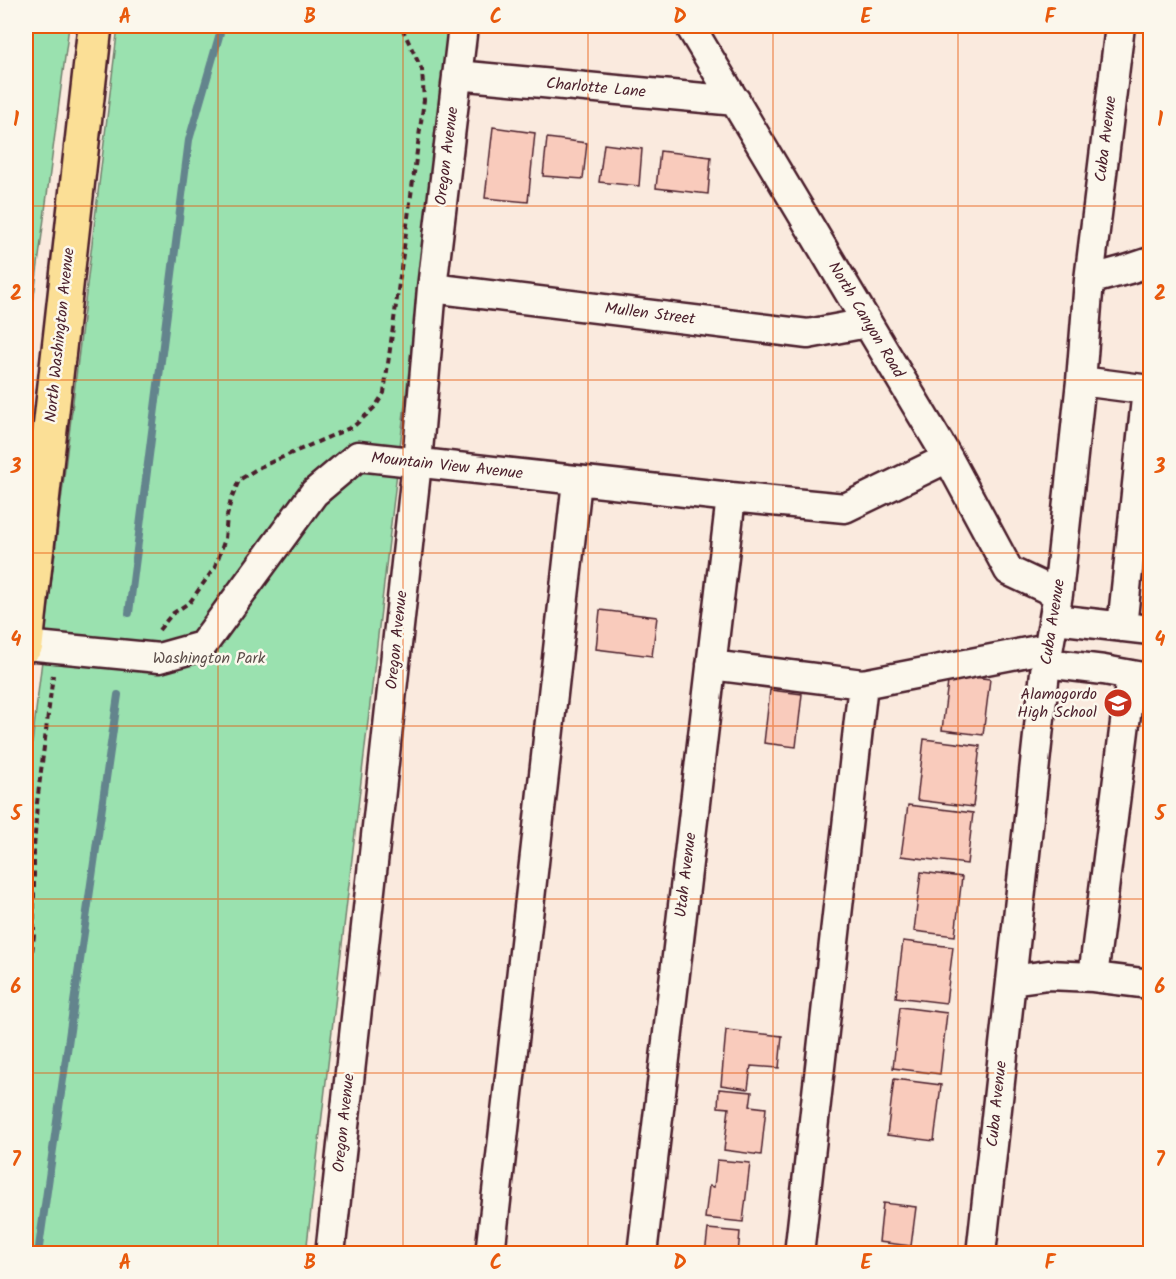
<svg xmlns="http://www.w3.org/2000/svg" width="1176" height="1279" viewBox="0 0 1176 1279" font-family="Kalam,sans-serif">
	<rect width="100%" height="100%" fill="#faeade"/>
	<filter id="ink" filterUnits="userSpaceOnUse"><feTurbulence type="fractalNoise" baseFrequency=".0167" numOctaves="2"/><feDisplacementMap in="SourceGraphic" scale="12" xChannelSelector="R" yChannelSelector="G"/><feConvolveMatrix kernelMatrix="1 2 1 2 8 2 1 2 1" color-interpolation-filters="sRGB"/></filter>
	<g filter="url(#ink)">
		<!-- green -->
		<path fill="#9ae1af" stroke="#72806d" stroke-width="1.5" d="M35,26H69L26,357V32Z
			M118,26H449L306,1253L26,1254V794Z"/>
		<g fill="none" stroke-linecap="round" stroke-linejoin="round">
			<!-- stream -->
			<path stroke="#64848d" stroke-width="8" d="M129,613L189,140L222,26
				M38,1254L118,695"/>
		</g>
		<!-- building -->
		<path fill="#f9cbbc" stroke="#4a1f2b" stroke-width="1.5" d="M493,127L535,133L528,202L485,198Z
			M547,138L587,143L583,179L543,176Z
			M604,144L642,149L639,186L599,182Z
			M660,151L711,157L708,194L656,188Z
			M600,610L657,617L652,656L596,649Z
			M949,674L990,679L983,735L942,730Z
			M770,690L802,694L796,747L764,743Z
			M924,739L980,746L973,807L917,800Z
			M908,805L973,813L967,864L901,856Z
			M921,872L962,877L955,936L914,931Z
			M903,941L953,947L946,1003L896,997Z
			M900,1007L947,1013L940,1074L893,1068Z
			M726,1030L782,1036L779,1068L751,1066L748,1089L721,1085Z
			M894,1079L941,1085L934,1141L887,1135Z
			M719,1089L752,1092L750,1106L766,1108L761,1155L724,1150L729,1108L718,1107Z
			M717,1160L750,1163L743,1222L705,1218L709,1186L714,1187Z
			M883,1203L916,1207L911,1246L879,1242Z
			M708,1229L740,1232L738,1254H705Z"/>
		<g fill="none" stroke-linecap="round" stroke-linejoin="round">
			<!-- minor casing -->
			<g stroke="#4a1f2b" stroke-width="33">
				<path id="minor" d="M690,26L948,458L1009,571L1058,594
					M457,75L736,101
					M1089,280L1129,269L1150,262
					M432,288L808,334L867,323
					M1081,381L1150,390
					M1055,619L1150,630
					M1122,627L1147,389
					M26,645L159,658L202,646L314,493L358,456L731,497L845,508L948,458
					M1046,663L1104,670L1148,678
					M711,665L863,684L1048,648
					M1093,977L1131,675
					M1011,980L1048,975L1093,977L1150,984
					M330,1254L417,463L432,288L463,26
					M490,1254L577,481
					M642,1254L731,497
					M799,1254L863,684
					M981,1254L1046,663L1058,594L1081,381L1089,280L1120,26"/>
			</g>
			<!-- major casing -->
			<g stroke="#4a1f2b" stroke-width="38">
				<path id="major" d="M26,645L95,26"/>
			</g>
			<!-- path -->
			<path stroke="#4a1f2b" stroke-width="4" stroke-dasharray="6 4.5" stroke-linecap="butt" d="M159,630L172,614L190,602L215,567L225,539L227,516L231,500L239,480L260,467L354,426L375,407L384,393L424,100L422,70L401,26
				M26,1003L34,935V849L37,803L53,675"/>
			<!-- minor -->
			<use href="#minor" stroke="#fbf7ec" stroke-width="28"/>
			<!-- major -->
			<use href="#major" stroke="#fbdf96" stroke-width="33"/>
		</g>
	</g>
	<!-- grid -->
	<path fill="none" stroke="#e8590c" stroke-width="1.5" stroke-opacity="0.55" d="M218,26V1254M403,26V1254M588,26V1254M773,26V1254M958,26V1254M26,206H1150M26,380H1150M26,553H1150M26,726H1150M26,899H1150M26,1073H1150"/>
	<!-- icons -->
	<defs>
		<g id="school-disc" transform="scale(1.5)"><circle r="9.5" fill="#c8321e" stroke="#fbf7ec"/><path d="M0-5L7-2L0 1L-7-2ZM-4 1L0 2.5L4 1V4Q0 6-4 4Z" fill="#fff"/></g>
	</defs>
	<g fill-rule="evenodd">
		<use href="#school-disc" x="1118" y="703"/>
	</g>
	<g text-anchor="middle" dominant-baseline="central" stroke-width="5" stroke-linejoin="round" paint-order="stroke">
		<!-- street labels -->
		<g font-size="16" fill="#4a1f2b" stroke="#fbf7ec">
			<text transform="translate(596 88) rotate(5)">Charlotte Lane</text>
			<text transform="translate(1106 139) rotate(-83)">Cuba Avenue</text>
			<text transform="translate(447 156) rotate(-83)">Oregon Avenue</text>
			<text transform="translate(650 314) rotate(7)">Mullen Street</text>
			<text transform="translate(866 320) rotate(59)">North Canyon Road</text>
			<text transform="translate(60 335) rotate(-84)">North Washington Avenue</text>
			<text transform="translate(447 466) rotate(6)">Mountain View Avenue</text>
			<text transform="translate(1053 622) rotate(-81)">Cuba Avenue</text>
			<text transform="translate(397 640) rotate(-84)">Oregon Avenue</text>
			<text transform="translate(686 875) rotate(-83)">Utah Avenue</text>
			<text transform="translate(997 1104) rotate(-84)">Cuba Avenue</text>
			<text transform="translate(344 1123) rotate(-84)">Oregon Avenue</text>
		</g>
		<!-- park labels -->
		<g font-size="16" fill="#5e504c" stroke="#fbf7ec">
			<text x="209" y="658">Washington Park</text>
		</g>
		<!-- poi labels -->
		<g font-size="16" fill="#4a1f2b" stroke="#fbf7ec" text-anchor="end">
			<text x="1097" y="694">Alamogordo<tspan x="1097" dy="18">High School</tspan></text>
		</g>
	</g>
	<!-- margin -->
	<rect width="1176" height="1279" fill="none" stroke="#fbf7ec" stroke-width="66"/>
	<rect x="33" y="33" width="1110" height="1213" fill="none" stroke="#e8590c" stroke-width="2"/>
	<g font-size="20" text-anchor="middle" font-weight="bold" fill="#e8590c">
		<text x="125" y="23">A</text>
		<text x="310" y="23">B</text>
		<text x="496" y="23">C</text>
		<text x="680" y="23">D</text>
		<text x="866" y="23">E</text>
		<text x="1050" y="23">F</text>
		<text x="16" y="126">1</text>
		<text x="1160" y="126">1</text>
		<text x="16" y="300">2</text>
		<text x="1160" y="300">2</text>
		<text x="16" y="473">3</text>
		<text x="1160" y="473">3</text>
		<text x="16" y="646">4</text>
		<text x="1160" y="646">4</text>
		<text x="16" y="820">5</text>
		<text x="1160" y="820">5</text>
		<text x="16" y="993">6</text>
		<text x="1160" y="993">6</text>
		<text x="16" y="1166">7</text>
		<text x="1160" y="1166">7</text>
		<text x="125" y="1269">A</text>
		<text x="310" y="1269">B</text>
		<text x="496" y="1269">C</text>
		<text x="680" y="1269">D</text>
		<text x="866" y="1269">E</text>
		<text x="1050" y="1269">F</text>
	</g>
</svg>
